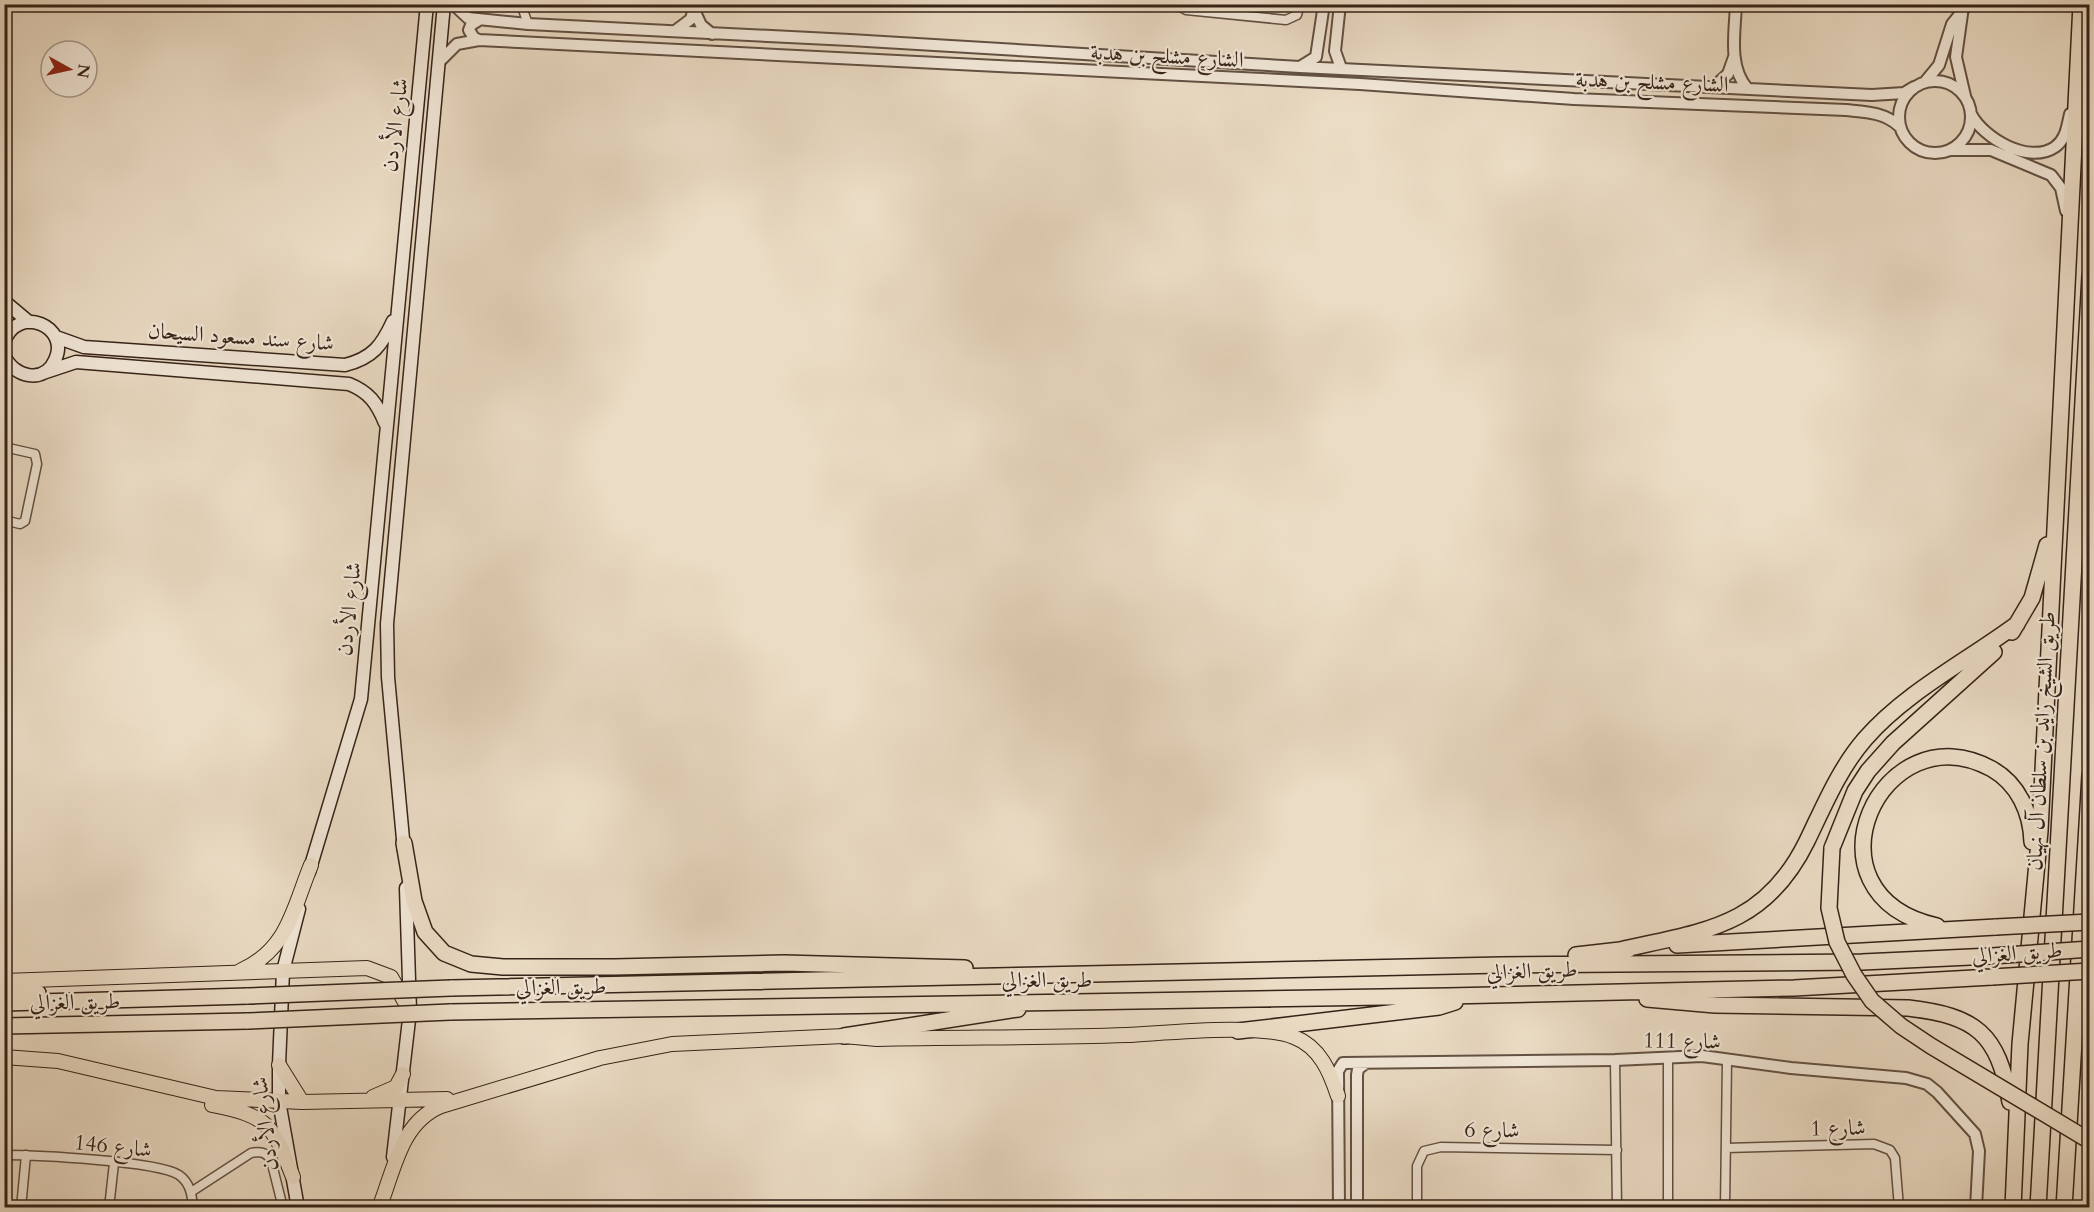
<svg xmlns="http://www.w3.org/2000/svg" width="2094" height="1212" viewBox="0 0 2094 1212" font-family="Cardo,Amiri,serif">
	<rect width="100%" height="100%" fill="#ebdcc5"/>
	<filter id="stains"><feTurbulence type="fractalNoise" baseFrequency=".00333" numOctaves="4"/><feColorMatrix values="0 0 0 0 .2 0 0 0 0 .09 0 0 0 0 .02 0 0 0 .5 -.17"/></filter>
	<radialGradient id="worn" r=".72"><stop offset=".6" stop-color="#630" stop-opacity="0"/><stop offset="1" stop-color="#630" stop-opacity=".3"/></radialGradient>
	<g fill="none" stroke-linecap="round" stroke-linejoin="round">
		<!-- minor casing -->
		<g stroke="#635143" stroke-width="11">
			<path id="minor" d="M521,4L528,24
				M1175,4L1186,10L1286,20L1297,15L1300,4
				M4,447L35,454L37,464L25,521L20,524L4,520
				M1668,1058V1208
				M1615,1060L1617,1208
				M1726,1148L1874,1144L1890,1150L1895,1158L1899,1208
				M4,1155C35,1155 158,1161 179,1175C190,1183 192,1194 193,1208
				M191,1192L251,1153C260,1151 266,1152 271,1160L283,1208
				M21,1208L26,1155
				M109,1208L114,1163
				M1417,1208V1166L1424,1151L1441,1147L1617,1150
				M1725,1208L1727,1060"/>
		</g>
		<!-- tertiary casing -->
		<g stroke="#635143" stroke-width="14">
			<path id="tertiary" d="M453,4L468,18L528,24L850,40L1300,67L1872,95L1904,93L1914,87
				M1340,4L1335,51L1341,68
				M1736,4C1735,32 1728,66 1747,88
				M695,12L701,25L712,34
				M1962,14L1956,57L1965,96
				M675,31L691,19L695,4
				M479,40L474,38L469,30L471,25L479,20
				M438,63L457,44L479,40L1360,84L1574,99L1846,110C1865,112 1884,112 1899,126
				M1300,67L1316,57L1324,4
				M1899 117a36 36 0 1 1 72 0a36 36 0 1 1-72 0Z
				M1925,82L1939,65L1952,24L1968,4
				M1715,86L1728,74L1734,57
				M1971,114C1983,138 2029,165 2055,147C2066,139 2067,127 2070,114
				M1950,150H1991L2051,175L2061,188L2066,211
				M1339,1208L1338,1071L1343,1063L1615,1060L1702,1056L1791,1068L1906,1078L1927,1084L1937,1092L1975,1134L1979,1151L1976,1208
				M1357,1208V1075L1358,1069L1366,1063"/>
		</g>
		<!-- secondary casing -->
		<g stroke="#362318" stroke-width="15">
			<path id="secondary" d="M4,301L29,322
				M56,337L84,347L345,365C373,358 382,345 393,321
				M4,342C18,303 71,327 55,360C44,385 13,377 4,355
				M43,373L76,362L349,384C369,392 377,403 385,423
				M404,850L388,677L387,624L444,4
				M309,872L361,699L427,4
				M393,1157L410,1011L406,888
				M298,1208L279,1101V1065L283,971L299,909"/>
		</g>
		<!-- primary casing -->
		<g stroke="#362318" stroke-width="16">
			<path id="primary" d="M240,971C288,950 293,909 311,865
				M4,981L367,968L391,977L410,1011
				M4,1057L58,1061L216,1098L302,1102L447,1099
				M279,1065L302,1102
				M373,1097L396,1087L403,1074
				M212,1105C269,1116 273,1125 293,1177
				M381,1203C395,1166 402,1122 441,1106L600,1058L672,1044L844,1036L877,1039C960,1037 1043,1038 1127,1035C1166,1033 1260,1023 1294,1037C1320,1047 1330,1072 1338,1096"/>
		</g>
		<!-- motorway casing -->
		<g stroke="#362318" stroke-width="18">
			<path id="motorway" d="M2012,632L2032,598L2047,545
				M404,843L414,901L425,932L444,953L471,964L503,967H615L784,963L965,968
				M1832,848L1855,791L1868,771L1893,743L1994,652
				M1937,926C1795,894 1882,708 1992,769C2018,784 2031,812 2032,842
				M1677,945L1996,927
				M1620,950C1704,931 1765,927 1807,841C1824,806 1839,769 1865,739C1906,692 1967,661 2017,624
				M1576,955L1629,949
				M451,988L1501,965L1862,962L1992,956
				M4,991L38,993
				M1647,999L1715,1005L1908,1008C1976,1016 1998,1033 2010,1102
				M4,1003L248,996
				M450,1012L1448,996L1794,988L1992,977
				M4,1026L248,1021
				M1238,1031L1439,1007L1455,1002
				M844,1036L1018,1009
				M2013,1208L2020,1044L2040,831L2081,4
				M2038,1208L2090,276
				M2064,1208L2090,775"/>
		</g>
		<!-- minor -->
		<use href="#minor" stroke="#f2e8d9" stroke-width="8"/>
		<!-- tertiary -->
		<use href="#tertiary" stroke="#f2e8d9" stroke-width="10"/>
		<!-- secondary -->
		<use href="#secondary" stroke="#f2e8d9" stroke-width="12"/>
		<!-- primary -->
		<use href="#primary" stroke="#ebdcc5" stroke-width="14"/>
		<!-- motorway -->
		<use href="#motorway" stroke="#ebdcc5" stroke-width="15"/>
		<!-- motorway-bridge casing -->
		<g stroke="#362318" stroke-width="18" stroke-linecap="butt">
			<path id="motorway-bridge" d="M1832,848L1829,908L1837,942L1854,975L1872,1001L1901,1026L1931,1046L2090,1141
				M1996,927L2090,922
				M1992,956L2090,949
				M1992,977L2090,971
				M248,996L451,988
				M248,1021L450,1012"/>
		</g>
		<!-- motorway-bridge -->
		<use href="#motorway-bridge" stroke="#ebdcc5" stroke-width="15"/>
	</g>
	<g text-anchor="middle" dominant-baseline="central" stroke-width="4.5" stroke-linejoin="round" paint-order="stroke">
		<!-- street labels -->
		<g font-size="22" fill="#362318" stroke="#f2e8d9">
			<text transform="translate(1167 56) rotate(3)">الشارع مشلح بن هدبة</text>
			<text transform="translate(1652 82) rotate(2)">الشارع مشلح بن هدبة</text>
			<text transform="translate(395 125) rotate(-83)">شارع الأردن</text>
			<text transform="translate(241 337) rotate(4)">شارع سند مسعود السيحان</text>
			<text transform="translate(349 609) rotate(-84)">شارع الأردن</text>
			<text transform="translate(2041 741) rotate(-87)">طريق الشيخ زايد بن سلطان آل نهيان</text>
			<text transform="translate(2017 953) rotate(-4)">طريق الغزالي</text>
			<text transform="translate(1532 971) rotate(-2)">طريق الغزالي</text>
			<text x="1047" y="980">طريق الغزالي</text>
			<text transform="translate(561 987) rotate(-1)">طريق الغزالي</text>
			<text transform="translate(75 1002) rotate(-1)">طريق الغزالي</text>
			<text transform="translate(1682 1041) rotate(1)">شارع 111</text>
			<text transform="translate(265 1124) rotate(-97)">شارع الأردن</text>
			<text transform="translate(1838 1128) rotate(-1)">شارع 1</text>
			<text transform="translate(1492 1130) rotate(1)">شارع 6</text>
			<text transform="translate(113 1146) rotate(6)">شارع 146</text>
		</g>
	</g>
	<!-- margin -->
	<rect width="2094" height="1212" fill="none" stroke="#ebdcc5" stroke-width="24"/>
	<rect x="6" y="6" width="2082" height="1200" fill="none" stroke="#362318" stroke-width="3"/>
	<rect x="12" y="12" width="2070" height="1188" fill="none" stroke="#362318" stroke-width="1.5"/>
	<!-- north arrow -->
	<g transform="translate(69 69) rotate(98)"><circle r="28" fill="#f2e8d9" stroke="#a7998c" stroke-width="1.5"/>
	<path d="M0-4.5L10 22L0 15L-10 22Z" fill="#8f2418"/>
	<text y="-9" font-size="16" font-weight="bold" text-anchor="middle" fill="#362318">N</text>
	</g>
	<rect width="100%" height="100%" filter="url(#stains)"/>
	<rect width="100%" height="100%" fill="url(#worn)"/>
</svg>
